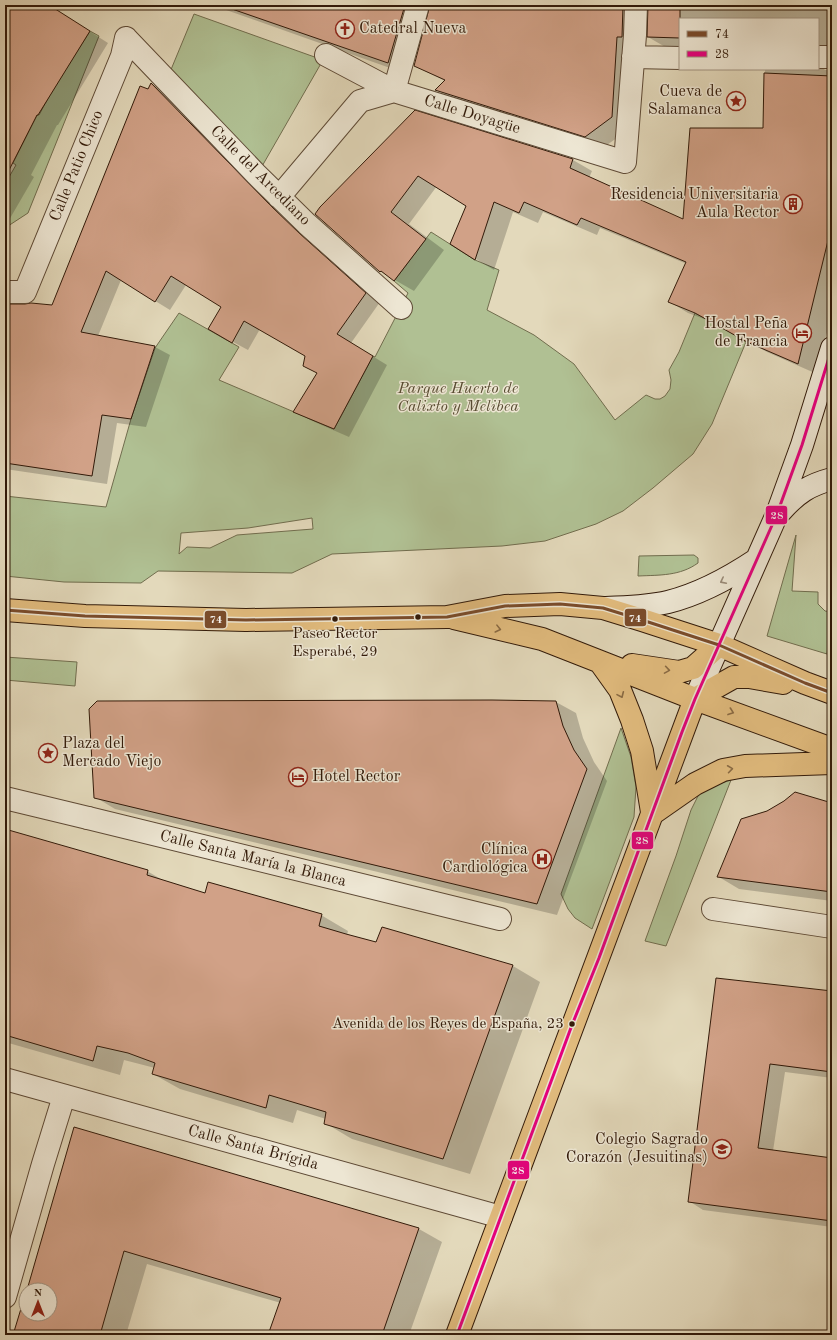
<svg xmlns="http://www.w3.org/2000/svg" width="837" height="1340" viewBox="0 0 837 1340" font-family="'Old Standard TT',serif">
	<rect width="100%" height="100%" fill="#e3d9bb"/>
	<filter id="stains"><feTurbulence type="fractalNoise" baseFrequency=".005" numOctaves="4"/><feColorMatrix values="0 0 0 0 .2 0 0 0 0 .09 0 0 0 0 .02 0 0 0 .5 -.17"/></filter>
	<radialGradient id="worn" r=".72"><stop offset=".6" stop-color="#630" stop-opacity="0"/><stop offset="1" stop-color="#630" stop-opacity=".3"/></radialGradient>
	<!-- green -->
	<path fill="#b0c093" stroke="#716d4e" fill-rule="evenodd" d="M194,14L323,60L261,168L170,72Z
		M90,31L99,36L28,213L5,228V184L16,165L13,163L37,115H39L53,89Z
		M431,232L475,260L499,270L487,310L534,335L574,364L615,420L646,395L655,399H660L665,396L670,389L671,380L669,370L679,352L695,313L727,330L746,342L712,424L693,454L653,488L623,511L596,524L545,541L502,546L332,554L292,573L158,571L141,583L64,582L5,576V496L106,507L131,419L155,348L179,313L239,347L219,380L334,429L373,356L375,357L408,293L394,281ZM312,518L313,529L237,535L210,548L187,547L179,554L181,533L248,528Z
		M796,535L792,591L818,592V604L825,611L832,612L827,654L767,636Z
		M694,555L698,558V563C680,576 660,575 638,576L639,556Z
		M5,657L77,662L75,686L5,680Z
		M621,728L631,757L636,787L634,817L592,929L575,918L568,909L561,894Z
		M731,780L666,946L645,941L676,856L691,810L698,796L708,787Z"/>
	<!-- shadow -->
	<path fill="#0003" d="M5,5H65L56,10L108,43L58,125H57L31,175L34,177L5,227Z
		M212,5H649L644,9L631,128L604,147L455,101L436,90L445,81L415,66L431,5L428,7L407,74Z
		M650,5H832V56L826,62L824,69L825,70H832V311L817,374L767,352L715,323L688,313L670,302L687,264L600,228L597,235L543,212L538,223L513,212L494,270L451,244L467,206L437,186L409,224L444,250L414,291L381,272L316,214L415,112L573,160L592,171L589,178L684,221L764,129L765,69H818V19H680V48H667L648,37Z
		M152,84L167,93L380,302L351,343L387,365L349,437L310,420L295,411L318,374L304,366L306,356L260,329L248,350L209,329L222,307L186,285L170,310L121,280L98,336L155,347L170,355L146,427L117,423L107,484L5,469V306H53Z
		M832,433V460L827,457Z
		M556,702L576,713L583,738L594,762L607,781L557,915L115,809L95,797Z
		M832,804V901L739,889L719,877Z
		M5,830L147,871L166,882L205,894L321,915L348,931L347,935L377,943L382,928L513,966L540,982L470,1174L352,1139L325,1123L326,1119L297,1110L293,1123L180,1089L153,1074L155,1068L124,1060L120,1075L5,1042Z
		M717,979L832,992V1078L785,1072L773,1151L832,1159V1227L703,1210L689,1201Z
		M75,1128L419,1229L442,1242L409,1335H269L281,1303L147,1264L126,1335H15L26,1296V1314H50V1290H28Z"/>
	<!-- building -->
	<path fill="#d1a187" stroke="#321a09" d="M5,5H49L90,31L38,115H37L5,178Z
		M233,5H405L388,63L232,9Z
		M430,5H623L622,37H617L612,117L585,137L435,90L445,80L414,66Z
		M648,5H680V38L647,37Z
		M764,73L832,76V224L798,364L747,342L695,313L668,302L686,262L581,218L577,225L524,202L519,213L494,202L475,260L450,244L466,206L418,176L391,212L426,239L394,281L381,271L380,272L315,214L320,207L415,110L573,159L570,168L683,219L690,128H763Z
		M151,83L271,206L299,233L366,293L337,334L373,356L334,429L293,412L317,373L303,366L305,356L244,321L232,343L208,329L221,307L171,276L155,302L106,271L81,332L155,346L131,419L102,415L92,476L5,463V304H25L31,303L52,305L140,86L148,89Z
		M492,700L556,701L563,726L574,750L587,769L537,904L94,798L89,709L97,701Z
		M795,792L832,803V892L717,877L741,819L767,811L784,801Z
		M5,829L148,870L147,875L205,893L208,882L322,914L319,926L346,934L376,942L382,927L513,965L443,1159L324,1124L326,1112L269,1095L266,1108L152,1074L155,1063L128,1053L97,1046L93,1061L5,1035Z
		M716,978L832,991V1072L770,1064L758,1148L832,1158V1221L688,1202Z
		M74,1127L419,1228L382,1335H268L281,1298L124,1251L100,1335H13L26,1292V1314H50V1290H27Z"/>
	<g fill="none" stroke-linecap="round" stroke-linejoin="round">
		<!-- pedestrian casing -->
		<g stroke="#5e4a36" stroke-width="24">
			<path id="pedestrian" d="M126,38L256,174L307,224L401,308
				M326,55L394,91L625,162L635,35L636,5
				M633,57L680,58
				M818,57H832
				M394,91L418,5
				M279,197L360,101L394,91
				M5,292H25L122,56L126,38
				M5,798L88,818
				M5,1297L43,1164L64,1096"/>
		</g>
		<!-- minor casing -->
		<g stroke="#5e4a36" stroke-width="24">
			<path id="minor" d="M88,818L500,919
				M713,909L832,927
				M5,1079L501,1217"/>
		</g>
		<!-- secondary casing -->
		<g stroke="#321a09" stroke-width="24">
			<path id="secondary" d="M781,511C797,493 809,485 832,479
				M606,608C627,607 647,607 668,602C700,594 729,578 756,560
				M695,699L777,514L802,445L832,348"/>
		</g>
		<!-- primary casing -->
		<g stroke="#321a09" stroke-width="24">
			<path id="primary" d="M5,610L85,616L246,620L447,617L505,606L560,604L603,608L642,620L719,645L805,683L832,693
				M454,618L542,639L695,699L832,749
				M600,662L620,690L632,720L642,751L652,812
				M632,665L679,672L693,668L719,645
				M695,699L734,677H749L783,683
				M652,814L695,784L723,770L745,766L832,763
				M457,1335L695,699"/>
		</g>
		<!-- pedestrian -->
		<use href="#pedestrian" stroke="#ede6d3" stroke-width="22"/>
		<!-- minor -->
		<use href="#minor" stroke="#ede6d3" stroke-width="22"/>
		<!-- secondary -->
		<use href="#secondary" stroke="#ede6d3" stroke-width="22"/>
		<!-- primary -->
		<use href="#primary" stroke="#e2bc7e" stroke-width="22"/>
		<!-- bus-1 casing -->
		<g stroke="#ede6d3" stroke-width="6">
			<path id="bus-1" d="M5,610L85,616L246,620L447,617L505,606L560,604L603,608L642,620L719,645L805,683L832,693"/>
		</g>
		<!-- bus-2 casing -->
		<g stroke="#ede6d3" stroke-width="6">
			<path id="bus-2" d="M457,1335L572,1025L599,958L682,732L695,699L777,514L802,445L832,348"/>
		</g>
		<!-- bus-1 -->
		<use href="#bus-1" stroke="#7a4b2a" stroke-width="3"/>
		<!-- bus-2 -->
		<use href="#bus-2" stroke="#e5007d" stroke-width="3"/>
	</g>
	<!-- one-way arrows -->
	<defs><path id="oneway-chevron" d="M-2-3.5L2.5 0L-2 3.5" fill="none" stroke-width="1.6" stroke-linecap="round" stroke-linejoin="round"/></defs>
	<use stroke="#998a78" href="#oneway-chevron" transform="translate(723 581) rotate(153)"/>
	<g stroke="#8a6b44">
		<use href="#oneway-chevron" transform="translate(498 629) rotate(14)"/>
		<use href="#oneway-chevron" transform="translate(667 670) rotate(9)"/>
		<use href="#oneway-chevron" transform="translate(621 695) rotate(66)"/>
		<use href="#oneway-chevron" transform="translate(731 712) rotate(20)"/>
		<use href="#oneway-chevron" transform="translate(730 769) rotate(-8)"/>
	</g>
	<!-- icons -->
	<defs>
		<g id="church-ring" transform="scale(1)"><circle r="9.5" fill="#ede6d3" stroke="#8f2418" stroke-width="1.5"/><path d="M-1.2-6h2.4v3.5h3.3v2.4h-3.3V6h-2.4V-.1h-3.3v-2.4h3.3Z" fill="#8f2418"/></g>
		<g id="sight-ring" transform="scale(1)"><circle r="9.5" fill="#ede6d3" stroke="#8f2418" stroke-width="1.5"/><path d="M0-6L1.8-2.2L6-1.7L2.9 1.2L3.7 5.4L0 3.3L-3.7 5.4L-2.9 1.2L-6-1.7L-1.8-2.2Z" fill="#8f2418"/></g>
		<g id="building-ring" transform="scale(1)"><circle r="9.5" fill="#ede6d3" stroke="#8f2418" stroke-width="1.5"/><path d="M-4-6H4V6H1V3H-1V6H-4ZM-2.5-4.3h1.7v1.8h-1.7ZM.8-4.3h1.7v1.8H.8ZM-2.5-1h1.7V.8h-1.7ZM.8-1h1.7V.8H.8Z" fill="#8f2418"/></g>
		<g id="hotel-ring" transform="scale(1)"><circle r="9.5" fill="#ede6d3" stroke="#8f2418" stroke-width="1.5"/><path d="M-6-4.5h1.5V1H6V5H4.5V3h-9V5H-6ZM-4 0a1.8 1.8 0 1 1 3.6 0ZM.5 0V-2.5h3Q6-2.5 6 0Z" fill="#8f2418"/></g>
		<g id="hospital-ring" transform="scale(1)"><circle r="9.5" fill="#ede6d3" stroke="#8f2418" stroke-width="1.5"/><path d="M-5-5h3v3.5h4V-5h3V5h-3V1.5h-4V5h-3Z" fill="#8f2418"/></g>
		<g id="school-ring" transform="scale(1)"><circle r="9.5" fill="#ede6d3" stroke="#8f2418" stroke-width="1.5"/><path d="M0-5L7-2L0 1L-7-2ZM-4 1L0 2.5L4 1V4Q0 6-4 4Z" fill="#8f2418"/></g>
	</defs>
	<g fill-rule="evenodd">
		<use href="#church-ring" x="345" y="29"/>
		<use href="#sight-ring" x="736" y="101"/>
		<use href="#building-ring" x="793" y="204"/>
		<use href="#hotel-ring" x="802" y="333"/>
		<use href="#sight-ring" x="48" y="753"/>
		<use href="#hotel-ring" x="298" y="777"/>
		<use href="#hospital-ring" x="542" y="859"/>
		<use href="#school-ring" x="722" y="1149"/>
	</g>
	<!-- markers -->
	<g fill="#321a09" stroke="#ede6d3" stroke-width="1.5">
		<circle cx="418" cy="617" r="3.5"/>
		<circle cx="335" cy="619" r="3.5"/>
		<circle cx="572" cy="1024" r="3.5"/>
	</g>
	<g text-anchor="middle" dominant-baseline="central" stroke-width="3" stroke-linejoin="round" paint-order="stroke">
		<!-- bus labels -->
		<g font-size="15" fill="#321a09" stroke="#ede6d3">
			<text x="335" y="634">Paseo Rector<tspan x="335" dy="18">Esperabé, 29</tspan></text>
			<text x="564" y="1024" text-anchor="end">Avenida de los Reyes de España, 23</text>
		</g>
		<!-- poi labels -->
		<g font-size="16" fill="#321a09" stroke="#ede6d3" text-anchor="end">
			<text x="359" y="29" text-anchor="start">Catedral Nueva</text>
			<text x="722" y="92">Cueva de<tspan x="722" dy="18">Salamanca</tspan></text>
			<text x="779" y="195">Residencia Universitaria<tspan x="779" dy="18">Aula Rector</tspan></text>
			<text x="788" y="324">Hostal Peña<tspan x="788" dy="18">de Francia</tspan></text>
			<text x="62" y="744" text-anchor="start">Plaza del<tspan x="62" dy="18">Mercado Viejo</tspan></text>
			<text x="312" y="777" text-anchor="start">Hotel Rector</text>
			<text x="528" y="850">Clínica<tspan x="528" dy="18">Cardiológica</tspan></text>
			<text x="708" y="1140">Colegio Sagrado<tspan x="708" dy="18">Corazón (Jesuitinas)</tspan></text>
		</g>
		<!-- street labels -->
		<g font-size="16" fill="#321a09" stroke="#ede6d3">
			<text transform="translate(472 115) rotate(17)">Calle Doyagüe</text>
			<text transform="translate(77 166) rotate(-68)">Calle Patio Chico</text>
			<text transform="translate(260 176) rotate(45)">Calle del Arcediano</text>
			<text transform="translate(253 859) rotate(14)">Calle Santa María la Blanca</text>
			<text transform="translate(253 1148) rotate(15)">Calle Santa Brígida</text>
		</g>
		<!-- park labels -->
		<g font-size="16" font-style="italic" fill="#584c32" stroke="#ede6d3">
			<text x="458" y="389">Parque Huerto de<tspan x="458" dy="18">Calixto y Melibea</tspan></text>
		</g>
	</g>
	<g stroke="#ede6d3" stroke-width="1.5">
		<rect x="765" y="505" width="23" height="20" rx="4" fill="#e5007d"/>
		<rect x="624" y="608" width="23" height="19" rx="4" fill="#7a4b2a"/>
		<rect x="204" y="610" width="23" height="19" rx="4" fill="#7a4b2a"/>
		<rect x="631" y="831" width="23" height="19" rx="4" fill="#e5007d"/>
		<rect x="507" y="1160" width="23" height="20" rx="4" fill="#e5007d"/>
	</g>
	<g font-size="11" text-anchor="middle" font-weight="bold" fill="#fff">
		<text x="777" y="519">28</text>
		<text x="635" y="622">74</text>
		<text x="216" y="623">74</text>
		<text x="642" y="844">28</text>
		<text x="518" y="1174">28</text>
	</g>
	<!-- margin -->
	<rect width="837" height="1340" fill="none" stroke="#e3d9bb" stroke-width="20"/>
	<rect x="6" y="6" width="825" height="1328" fill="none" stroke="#321a09" stroke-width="2"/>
	<rect x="10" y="10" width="817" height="1320" fill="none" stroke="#321a09"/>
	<!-- legend -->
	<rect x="679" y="18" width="140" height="52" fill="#ede6d3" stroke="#a29482"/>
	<rect x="687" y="31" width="20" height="6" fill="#7a4b2a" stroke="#a29482"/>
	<text x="715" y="38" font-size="12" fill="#321a09">74</text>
	<rect x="687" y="51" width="20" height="6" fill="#e5007d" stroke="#a29482"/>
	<text x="715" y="58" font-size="12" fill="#321a09">28</text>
	<!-- north arrow -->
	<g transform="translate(38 1302)"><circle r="19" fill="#ede6d3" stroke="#a29482"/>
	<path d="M0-3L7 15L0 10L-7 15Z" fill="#8f2418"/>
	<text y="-6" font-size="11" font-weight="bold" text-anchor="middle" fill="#321a09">N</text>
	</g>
	<rect width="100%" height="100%" filter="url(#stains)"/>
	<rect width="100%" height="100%" fill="url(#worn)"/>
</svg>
